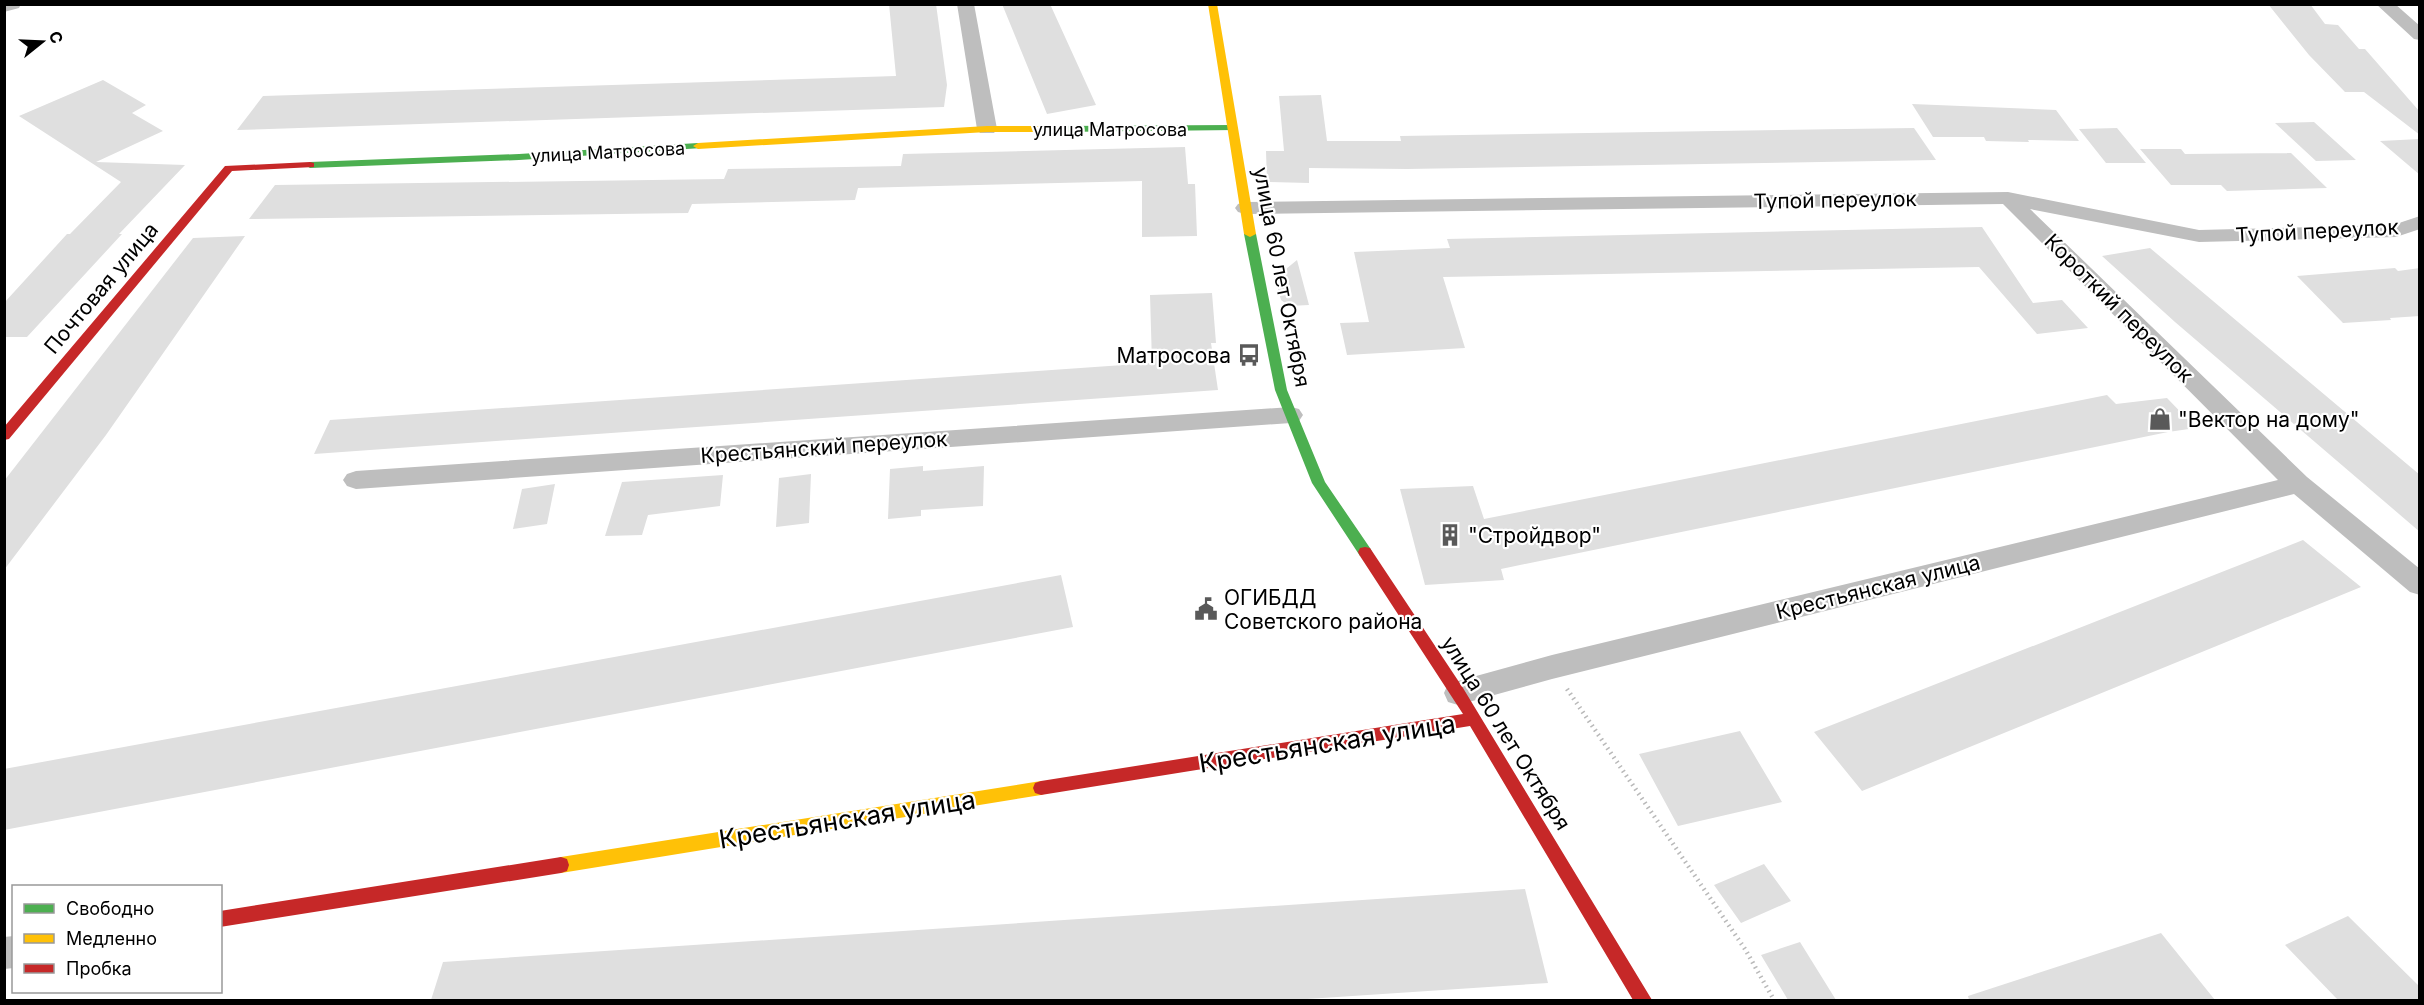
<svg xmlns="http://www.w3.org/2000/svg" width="2424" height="1005" viewBox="0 0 2424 1005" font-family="Inter,sans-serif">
	<rect width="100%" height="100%" fill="#fff"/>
	<!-- building -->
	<path fill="#dfdfdf" d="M889,4H936L947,85L944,107L237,130L263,96L896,76Z
		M1002,4H1050L1096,105L1047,114Z
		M2268,4H2310L2325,24L2338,25L2359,49H2365L2420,112V135L2364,92H2345L2309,55Z
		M103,80L146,105L132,113L163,131L96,162L185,165L119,234H122L27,337H4V303L67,234H70L121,182L19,116Z
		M1321,95L1327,141H1401L1400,136L1914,128L1936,160L1407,169L1309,168V183L1267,182L1266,151H1284L1279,96Z
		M1912,104L2056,110L2079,141L2028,140L2029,142L1986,141L1984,137H1933Z
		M2314,122L2356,160L2316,161L2275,123Z
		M2117,128L2146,163H2106L2079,129Z
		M2420,139V175L2380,141Z
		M1185,147L1188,184H1195L1197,236L1142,237V181L858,188L855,200L692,204L688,213L249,219L275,185L724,179L728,169L901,166L903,154Z
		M2140,149H2181L2185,154L2291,153L2327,188L2227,191L2221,185H2171Z
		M1982,227L2033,303L2062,300L2088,328L2037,334L1979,267L1443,277L1465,348L1347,355L1340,323L1369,322L1354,252L1450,248L1447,239Z
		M245,236L106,435L4,570V481L193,238Z
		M2150,248L2420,475V532L2175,322L2102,256Z
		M1297,260L1309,305L1289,306L1281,300L1275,278Z
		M2395,268L2398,271L2420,268V316L2390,318L2391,320L2343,323L2297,276Z
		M1212,293L1216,343H1211L1218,390L314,454L330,420L1152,363L1150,295Z
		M2107,395L2116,404L2167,398L2196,428L2168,432L1501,569L1504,580L1425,585L1400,489L1473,486L1484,519Z
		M923,466V471L984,466L983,506L921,510V516L888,519L890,469Z
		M811,474L809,523L776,527L779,478Z
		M723,475L720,506L648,515L642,535L605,536L622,482Z
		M555,484L547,524L513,529L522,489Z
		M2303,540L2361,587L1862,791L1814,732Z
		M1061,575L1073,627L4,830V769Z
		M1740,731L1782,802L1678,826L1639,754Z
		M1764,864L1791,901L1741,923L1714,885Z
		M1525,889L1548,983L1292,1000H431L443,962Z
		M2348,916L2420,987V1000H2338L2285,945Z
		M2161,933L2215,1000H1969L1968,996Z
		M1800,942L1836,1000H1788L1761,955Z"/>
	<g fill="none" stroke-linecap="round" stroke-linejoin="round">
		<!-- path -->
		<path stroke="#b9b9b9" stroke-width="4.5" stroke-dasharray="1.5 4" stroke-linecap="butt" d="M1567,689L1745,949L1774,1000"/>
		<!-- street -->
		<path fill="#bebebe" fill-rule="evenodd" d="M4,4H21L19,8L4,12Z
			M957,4H974L997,129L994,133H980L977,129Z
			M2376,4H2395L2420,26V40L2414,39Z
			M2008,192L2199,230L2393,225L2420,216V229L2396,237L2199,242L2030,209L2307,477L2420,569V595L2410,592L2294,494L1552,679L1458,705L1448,702L1444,693L1448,684L1458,681L1552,655L2278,480L2003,204L1245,214L1238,212L1235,208L1238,204L1245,202Z
			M1291,407L1299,409L1303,415L1299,421L1291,423L356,489L347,486L343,480L347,474L356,471Z
			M14,936V968L4,969V937Z"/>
		<!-- fast -->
		<path fill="#4caf50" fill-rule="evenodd" d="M1232,125L1236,126V130L1060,132L1055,129L1060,126Z
			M698,143L702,144V148L519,160L310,168L305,165L310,162L519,154Z
			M1250,231L1256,234L1287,390L1325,482L1370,548L1372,552L1370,556H1360L1312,483L1275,390L1244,234Z"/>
		<!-- slow -->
		<path fill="#ffc107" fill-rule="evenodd" d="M1208,4H1217L1256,234L1250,237L1244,234Z
			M987,126H1060L1065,129L1060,132H987L698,149L693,146L698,143Z
			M1041,781L1047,783L1049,788L1047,793L1041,795L561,873L555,871L553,865L555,859L561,857Z"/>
		<!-- jam -->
		<path fill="#c62828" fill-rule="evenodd" d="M310,162L314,163V167L232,171L9,439L4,440V427L225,166Z
			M1365,547L1370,548L1463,688L1652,1000H1633L1470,726L1041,795L1035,793L1033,788L1035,783L1041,781L1463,714L1360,556L1358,552L1360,548Z
			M561,857L567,859L569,865L567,871L561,873L220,927V911Z"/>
	</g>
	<!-- icons -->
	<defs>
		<g id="bus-bare" transform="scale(1.8)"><path d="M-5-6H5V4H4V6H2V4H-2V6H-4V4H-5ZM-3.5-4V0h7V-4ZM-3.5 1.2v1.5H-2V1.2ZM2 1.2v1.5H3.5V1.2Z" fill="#595959" stroke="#fff" stroke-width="2.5" paint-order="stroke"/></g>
		<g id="shop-bare" transform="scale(1.8)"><path d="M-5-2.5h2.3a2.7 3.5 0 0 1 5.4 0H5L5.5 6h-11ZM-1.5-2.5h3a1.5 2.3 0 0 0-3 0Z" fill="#595959" stroke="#fff" stroke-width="2.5" paint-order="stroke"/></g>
		<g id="building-bare" transform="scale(1.8)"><path d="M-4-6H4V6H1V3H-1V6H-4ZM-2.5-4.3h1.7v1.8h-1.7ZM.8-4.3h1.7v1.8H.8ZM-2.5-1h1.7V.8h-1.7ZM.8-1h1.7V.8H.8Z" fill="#595959" stroke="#fff" stroke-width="2.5" paint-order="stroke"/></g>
		<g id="civic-bare" transform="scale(1.8)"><path d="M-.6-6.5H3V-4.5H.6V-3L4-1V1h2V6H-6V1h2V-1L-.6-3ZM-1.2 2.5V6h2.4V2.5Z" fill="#595959" stroke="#fff" stroke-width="2.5" paint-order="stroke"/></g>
	</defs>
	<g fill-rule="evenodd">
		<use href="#bus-bare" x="1249" y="355"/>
		<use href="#shop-bare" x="2160" y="419"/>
		<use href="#building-bare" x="1450" y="535"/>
		<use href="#civic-bare" x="1206" y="609"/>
	</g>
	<g text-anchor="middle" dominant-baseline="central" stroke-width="4.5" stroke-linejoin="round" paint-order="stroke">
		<!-- far-street labels -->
		<g font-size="18" fill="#000" stroke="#fff">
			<text x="1110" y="129">улица Матросова</text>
			<text transform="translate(608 152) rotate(-3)">улица Матросова</text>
		</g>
		<!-- street labels -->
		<g font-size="21" fill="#000" stroke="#fff">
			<text transform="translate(1835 200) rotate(-1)">Тупой переулок</text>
			<text transform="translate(2317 231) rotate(-3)">Тупой переулок</text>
			<text transform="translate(1282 277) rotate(79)">улица 60 лет Октября</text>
			<text transform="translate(101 288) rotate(-50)">Почтовая улица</text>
			<text transform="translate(2119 308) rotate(45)">Короткий переулок</text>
			<text transform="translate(824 447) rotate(-4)">Крестьянский переулок</text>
			<text transform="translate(1878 587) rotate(-14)">Крестьянская улица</text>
			<text transform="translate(1506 733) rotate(58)">улица 60 лет Октября</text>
		</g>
		<!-- poi labels -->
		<g font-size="21" fill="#000" stroke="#fff" text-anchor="start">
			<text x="1231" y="355" text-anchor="end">Матросова</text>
			<text x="2178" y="419">"Вектор на дому"</text>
			<text x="1468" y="535">"Стройдвор"</text>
			<text x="1224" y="597">ОГИБДД<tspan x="1224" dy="24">Советского района</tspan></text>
		</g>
		<!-- near-street labels -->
		<g font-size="26" fill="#000" stroke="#fff">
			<text transform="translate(1327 743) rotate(-9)">Крестьянская улица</text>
			<text transform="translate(847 819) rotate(-9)">Крестьянская улица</text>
		</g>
	</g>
	<!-- border -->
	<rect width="2424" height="1005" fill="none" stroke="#000000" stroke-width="12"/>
	<!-- legend -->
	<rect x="12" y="885" width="210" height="108" fill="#ffffff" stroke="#999999" stroke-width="1.5"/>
	<rect x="24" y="904" width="30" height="9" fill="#4caf50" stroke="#999999" stroke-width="1.5"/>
	<text x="66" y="915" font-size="18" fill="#000000">Свободно</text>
	<rect x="24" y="934" width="30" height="9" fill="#ffc107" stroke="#999999" stroke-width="1.5"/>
	<text x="66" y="945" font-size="18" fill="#000000">Медленно</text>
	<rect x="24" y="964" width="30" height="9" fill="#c62828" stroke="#999999" stroke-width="1.5"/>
	<text x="66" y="975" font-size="18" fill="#000000">Пробка</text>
	<!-- north arrow -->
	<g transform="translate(42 42) rotate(72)" stroke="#ffffff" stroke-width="4.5" paint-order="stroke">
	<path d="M0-4.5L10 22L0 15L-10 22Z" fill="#000000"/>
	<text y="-9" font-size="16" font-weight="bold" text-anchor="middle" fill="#000000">С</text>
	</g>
</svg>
